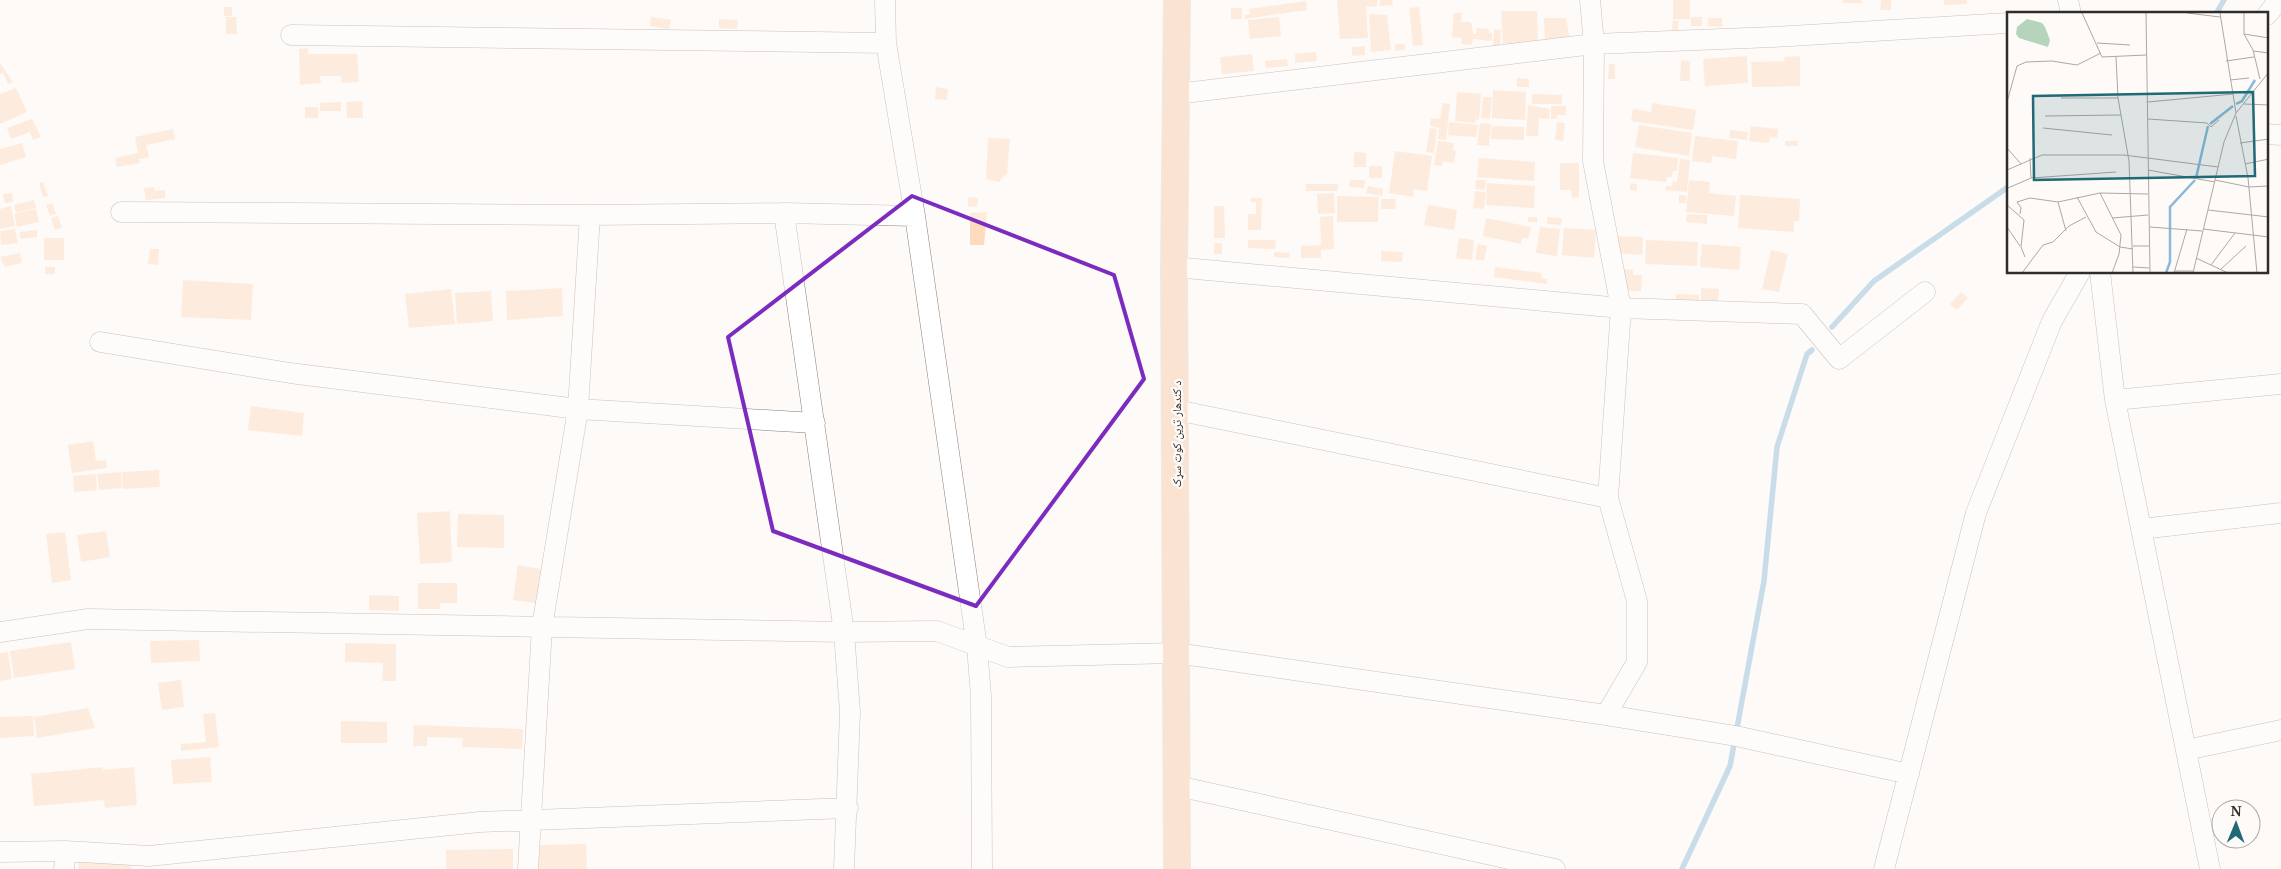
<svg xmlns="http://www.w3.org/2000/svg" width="2281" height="869" viewBox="0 0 2281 869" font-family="'Noto Serif','Noto Naskh Arabic',serif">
	<rect width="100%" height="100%" fill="#fefaf7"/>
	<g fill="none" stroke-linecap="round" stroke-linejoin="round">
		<!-- stream -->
		<path stroke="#8ab9d9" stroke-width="5.5" d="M2216,14L2224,0
			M1832,327L1874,281L2008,187
			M1682,869L1730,766L1764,581L1777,447L1807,354L1812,350"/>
	</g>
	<!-- building -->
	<path fill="#fcdcbd" d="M1337,0H1377V6L1366,7L1368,38L1340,39Z
		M1380,0H1392L1393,5L1380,6Z
		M1673,0H1690V19H1673Z
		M1843,0H1862V3H1843Z
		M1881,0H1891V10H1880Z
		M1944,0H1967V4L1944,5Z
		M1306,1L1307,10L1245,19L1244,15L1250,14L1249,9Z
		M224,7H232V16H224Z
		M1419,7L1423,45L1413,46L1409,8Z
		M1231,8H1242V19H1231Z
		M1501,11H1537L1538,44H1503Z
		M1454,13H1462L1461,22H1471L1473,34H1476L1477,28L1489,29V33H1492V41L1473,39L1472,45L1461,44L1462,38L1452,37Z
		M1369,14L1387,15L1391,50L1371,52Z
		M226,17H236L237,34H226Z
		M651,17L671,20L669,29L650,26Z
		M1279,17L1281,36L1250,39L1248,20Z
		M1691,17H1702V26H1691Z
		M1544,18H1566L1570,40L1545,43Z
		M1708,18H1722V27L1708,26Z
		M719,19L738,20L737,29L719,28Z
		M1673,20L1679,21L1678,30H1672Z
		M1494,29L1501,30L1500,46H1493Z
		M1395,44H1405V50L1395,51Z
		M1365,46V55L1352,56V47Z
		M308,48V54H357L359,82L342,83L341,76H320L321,83L300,85L299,49Z
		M1316,52L1317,61L1295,63V54Z
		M1252,54L1254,71L1222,74L1220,57Z
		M1747,56L1748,83L1705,86L1703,59Z
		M1800,56V86L1752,87L1751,62L1785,61L1784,57Z
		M1287,59L1288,66L1266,68L1265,61Z
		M1681,60L1690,61V81H1680Z
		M0,63L13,82L8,84L3,73L0,74Z
		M1609,64H1615V79H1608Z
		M1517,78L1529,79V87H1517Z
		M936,87L948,89L947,100L935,99Z
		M16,88L27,112L0,124V94Z
		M1493,90L1526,92L1525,120L1492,118Z
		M1457,92L1481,94L1479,120L1476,119L1475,123L1455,121Z
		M1532,94L1562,95V104H1532Z
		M1483,97H1492L1490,119L1481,118Z
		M362,101L363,118H347L346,102Z
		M341,102V111H320V103Z
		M1443,103L1450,104L1446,140L1438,139L1439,128L1430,126L1431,118L1440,119Z
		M1652,103L1696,110L1693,130L1631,121L1633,109L1651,112Z
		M1528,105L1550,109L1549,119L1539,118L1538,136H1526Z
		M1551,106H1566V115H1557V119H1551Z
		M305,107H318V118H305Z
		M32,119L41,137L33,140L30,132L11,139L7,128Z
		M1449,122L1478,125L1476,137L1448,135Z
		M1557,122L1565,123L1563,141L1555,140Z
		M1480,123L1491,124L1489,146L1477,145Z
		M1639,125L1692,133L1689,156L1635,147Z
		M1492,126L1524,127V140L1491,139Z
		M1751,126L1778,129L1777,138L1770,137L1769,143L1749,141Z
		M1430,128L1437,129L1434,153L1426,152Z
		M173,129L175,139L146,145L149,157L139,159L140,163L117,167L115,158L138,153L135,137Z
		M1730,130L1748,132L1747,140L1729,138Z
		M1695,136L1738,141L1736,159L1712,156L1711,163L1692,161Z
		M988,138L1010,139L1007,173L999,182L986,179Z
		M1438,141L1454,143L1453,150L1456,151L1454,163L1443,161L1442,166L1434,165Z
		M1785,141H1798V146H1785Z
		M22,143L26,157L0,165V149Z
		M1395,151L1432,156L1427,191L1414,189L1413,197L1389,193Z
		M1354,152L1366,153V167H1354Z
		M1633,153L1678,158L1677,171H1673L1672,177H1667L1666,182L1630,178Z
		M1479,158L1535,162L1534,181L1477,177Z
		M1680,159L1690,160L1687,192L1665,190L1666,186H1672L1673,181L1677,182Z
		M1560,163H1579V197L1572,198L1571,190H1560Z
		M1369,166H1382V178H1369Z
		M1350,180H1365L1364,188L1349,187Z
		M1476,180H1486L1485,190L1475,189Z
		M1689,180L1710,182L1709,193L1736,196L1734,216L1686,212Z
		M43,182L48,196L43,197L39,183Z
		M1487,183L1535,186L1534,208L1486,205Z
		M1630,183L1637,184V191L1630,190Z
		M1306,184H1338V191H1306Z
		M1368,186L1383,189L1382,196L1366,193Z
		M154,187L155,196V191L165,190V198L146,200L144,188Z
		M1475,191L1486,192L1484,209L1473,208Z
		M12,193L13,202L5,203L3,194Z
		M1334,193L1335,213L1318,214L1317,194Z
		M1679,195H1686V203H1679Z
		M1740,195L1800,199L1799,221H1794V232L1738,228Z
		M1337,196L1379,197L1378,222H1337Z
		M968,197L978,198L977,207L968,206Z
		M1251,198H1262L1261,230H1248V214H1256V202H1251Z
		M1381,199H1396L1395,209H1381Z
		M34,200L36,208L16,213L14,205Z
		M52,203L56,214L50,216L46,205Z
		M1428,205L1457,210L1454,230L1424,225Z
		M11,206L15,226L0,229V209Z
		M1214,206H1224L1225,238H1214Z
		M36,209L39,222L17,227L14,214Z
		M987,212L984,245H970V213Z
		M1687,214L1707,215V224L1686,222Z
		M58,216L62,228L55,230L51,218Z
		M1333,216L1334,249L1321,250V258H1301V246L1321,245L1320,217Z
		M1528,217H1537V222H1528Z
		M1547,217L1562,218L1561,225L1547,224Z
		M1486,218L1531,227L1528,239L1522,238L1521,244L1483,236Z
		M1540,227L1560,229L1557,256L1536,253Z
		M1564,228L1596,230L1594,258L1562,255Z
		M15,229L18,243L1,245L0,231Z
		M37,230V237L20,239V232Z
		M1617,236L1643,237L1642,255L1617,253Z
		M44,238H64V260H44Z
		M1459,238L1474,240L1472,260L1456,258Z
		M1248,240H1276L1275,249L1248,248Z
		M1646,240L1698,242L1697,266L1645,264Z
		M1214,243H1222V254H1214Z
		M1478,244L1487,246L1484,261L1475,259Z
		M1702,244L1741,247L1739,270L1700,267Z
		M150,249H159L158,265L148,264Z
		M1771,250L1788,254L1779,292L1762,289Z
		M1381,251L1403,252L1402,262L1381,261Z
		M1274,252L1290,253L1289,258L1274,257Z
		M20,253L22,263L5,267L0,257Z
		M45,267H55V274H45Z
		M1495,267L1542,273L1541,278L1547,279V284L1494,277Z
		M1621,269L1633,270V275H1642L1641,291H1621Z
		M183,280L253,284L251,320L181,317Z
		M562,288L563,316L507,320L506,291Z
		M1701,288L1719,289L1718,301L1701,300Z
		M451,289L455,324L409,328L405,294Z
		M491,291L493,321L457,324L455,293Z
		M1961,292L1968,298L1957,310L1950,304Z
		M1676,294L1699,295V300H1676Z
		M251,406L304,413L302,436L248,430Z
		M93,441L96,461L106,460L107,468L72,473L68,445Z
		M159,470L160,487L123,489L122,472Z
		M121,472L122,488L99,490L97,474Z
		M96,474L97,490L74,492L73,476Z
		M450,511L452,562L420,564L417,513Z
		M458,514L504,515V548L457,547Z
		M106,531L110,557L81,562L77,535Z
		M65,532L71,580L52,583L46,534Z
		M543,556L549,557L542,604L513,600L518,565L541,569Z
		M418,583H457V603H440V609H418Z
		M369,595L399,596V611L369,610Z
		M199,640L200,661L151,663L150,641Z
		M71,642L75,669L14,678L10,651Z
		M345,643L396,644V681H382L383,663L345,662Z
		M8,652L12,679L0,681V653Z
		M181,680L184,707L162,710L158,683Z
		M88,708L95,728L37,738L34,717Z
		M215,713L219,747L181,751V744L206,742L203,714Z
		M33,716L34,736L0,738V717Z
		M341,721L387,722V743H341Z
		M414,725L523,729L522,749L462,747L463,738L427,737V746H413Z
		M210,757L212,782L173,784L171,760Z
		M103,767V770L134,767L137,805L105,808L104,800L34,806L31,774Z
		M586,844L587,869H539V845Z
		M513,849V869H446V850Z
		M79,860L131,864V869H78Z"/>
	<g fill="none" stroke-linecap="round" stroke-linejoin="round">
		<!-- minor casing -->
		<g stroke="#897f79" stroke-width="21">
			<path id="minor" d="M885,0L886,43L915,216L977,647L981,696L982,869
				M1590,0L1594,44L1593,161L1621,308L1608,498L1637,601V662L1606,715
				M2068,0L2071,14
				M2267,15L2279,0
				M291,35L886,43
				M1176,94L1594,44L1773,37L2008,23
				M2267,134L2281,135
				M121,212L590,215L784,213L915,216
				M784,213L844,632L850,712L844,869
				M1174,267L1621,308L1802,314L1839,359L1925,292
				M2100,272L2115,400L2210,869
				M100,342L290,373L578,409L815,423
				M2115,400L2281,384
				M1176,410L1608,498
				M2141,529L2281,513
				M0,632L88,619L844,632L937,631L1008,657L1176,653L1606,715L1736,736L1909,774
				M2186,750L2281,730
				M1177,786L1555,869
				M0,852L66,851L149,856L480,822L848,808
				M64,869L66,851
				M528,869L542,627L578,409L590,215
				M1884,869L1976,513L2052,321L2080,272"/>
		</g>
		<!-- major casing -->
		<g stroke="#d6d5d4" stroke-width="28">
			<path id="major" d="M1177,869L1174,267L1177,0"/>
		</g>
		<!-- minor -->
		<use href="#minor" stroke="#fff" stroke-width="20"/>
		<!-- major -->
		<use href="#major" stroke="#f5c7a3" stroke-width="26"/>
	</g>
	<!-- marked area -->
	<path d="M0 0H2281V869H0ZM912,196L1114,275L1144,379L976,606L773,531L728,337Z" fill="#fefaf7" fill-opacity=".55" fill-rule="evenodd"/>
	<path fill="none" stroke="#7b2cbf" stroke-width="4" stroke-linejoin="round" d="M912,196L1114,275L1144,379L976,606L773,531L728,337Z"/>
	<g text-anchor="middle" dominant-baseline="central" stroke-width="4.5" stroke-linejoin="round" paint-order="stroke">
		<!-- street labels -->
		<g font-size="12" fill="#302c29" stroke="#fefaf7">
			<text transform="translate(1176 434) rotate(-90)">د کندهار ترين کوټ سړک</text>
		</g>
	</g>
	<!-- overview -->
	<g transform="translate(2007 12)">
		<rect width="261" height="261" fill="#fefaf7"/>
		<path d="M20,7L35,11L38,15L43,28L41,35L12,26L9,22L10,15Z" fill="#b5d4bb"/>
		<path fill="none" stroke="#8ab9d9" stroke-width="2.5" d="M229,92L235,89L248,68M203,112L226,94M189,166L201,114M159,261L163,250V195L188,168"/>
		<path fill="none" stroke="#aca8a5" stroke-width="1" d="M75,1L95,45L139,43M139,1L143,261M180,1L213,5M237,1V22L246,38L253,67M237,22L262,26M90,31L123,33M246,39L262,41M109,45L111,86L122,149L126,261M219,49L247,45M223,68L242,66M54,86H111M0,90L10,54L19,50L45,49L70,53L94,41M141,90L226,82M237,92L262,93M229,101L262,60M38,104L114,103M229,104L241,166L250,261M141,107L200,111L204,115L212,108M36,116L105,123M233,131L262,127M0,136L14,152M23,146L24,166M238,152L262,147M0,158L35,143H117L211,155M141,158L208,170M208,168L242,175L262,174M1,176L24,166L109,160M93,181L114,223L112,242L105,261M70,185L89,220L113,235L126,237M51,190L59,219M0,193L17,208L14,235L18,245M201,198L262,205M13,202L14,196L10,190L23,186L51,190L93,181L141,182M105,206L141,203M0,215L13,234M143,215L195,219M196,217L262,225M126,234H142M189,246L221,261M204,253L228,221M126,255L142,256M214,257L239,234M168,259H186M15,261L36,233L46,230L62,214L79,205M167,261L180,217M186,261L217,130L229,101L213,1"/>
		<path fill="#206975" fill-opacity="0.15" stroke="#206975" stroke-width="2.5" d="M246,80L248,164L27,168L26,84Z"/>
		<rect width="261" height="261" fill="none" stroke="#302c29" stroke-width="2.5"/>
	</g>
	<!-- north arrow -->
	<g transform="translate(2236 824) rotate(1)"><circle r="24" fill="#fefaf7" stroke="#aca8a5"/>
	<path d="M0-4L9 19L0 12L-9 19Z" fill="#206975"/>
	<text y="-8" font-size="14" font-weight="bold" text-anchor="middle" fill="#302c29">N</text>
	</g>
</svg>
